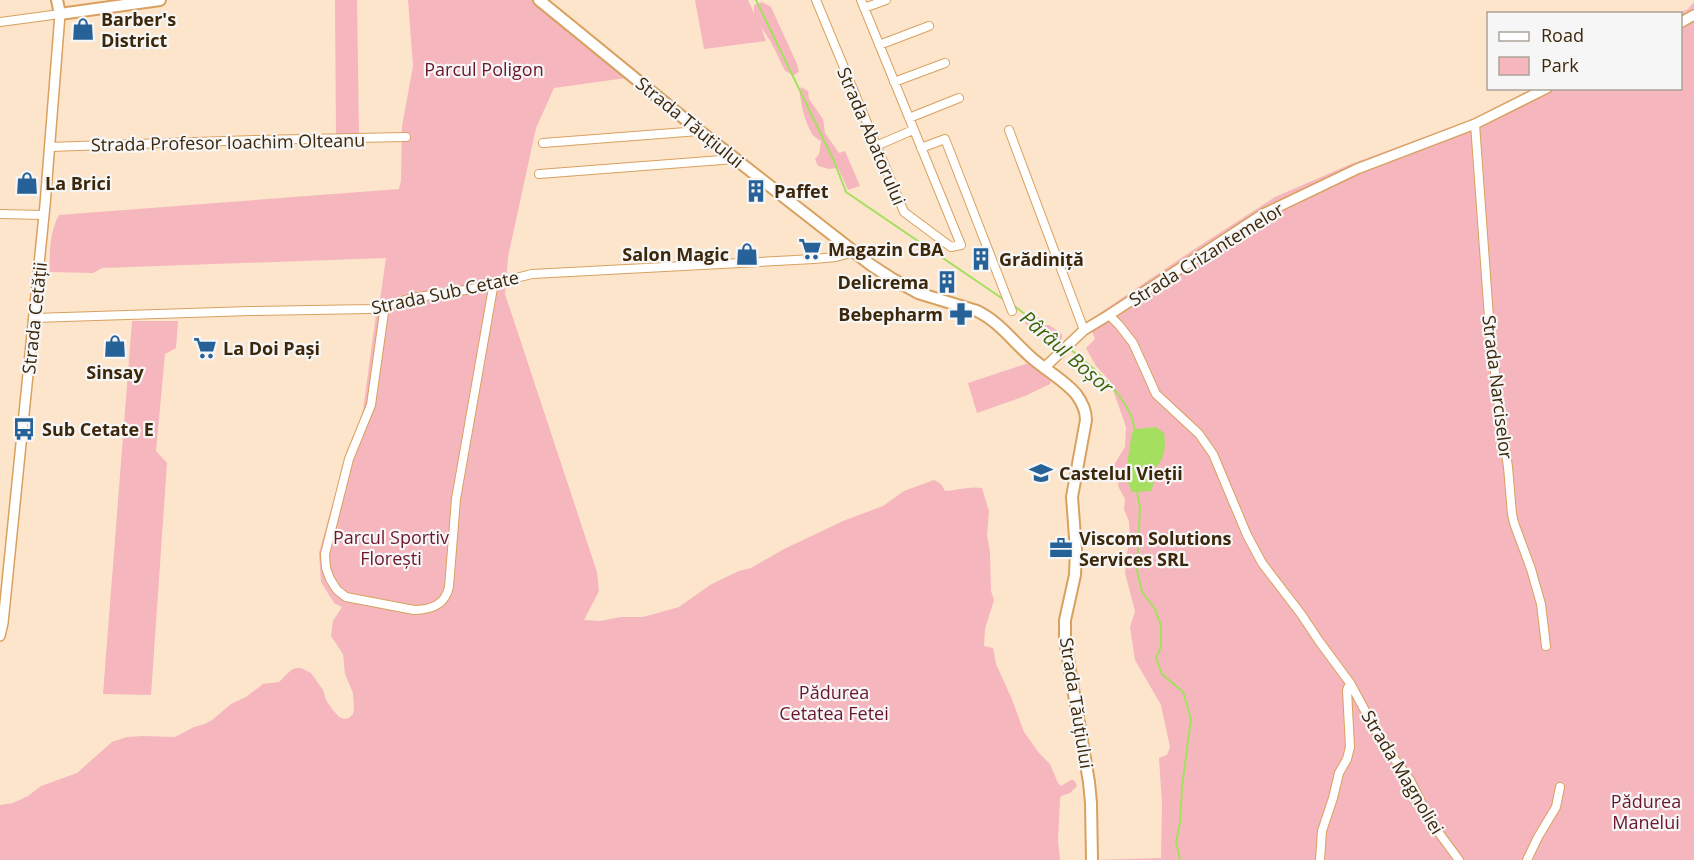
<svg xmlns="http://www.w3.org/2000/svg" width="1694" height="860" viewBox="0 0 1694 860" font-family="'Open Sans',sans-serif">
	<rect width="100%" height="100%" fill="#fce5cb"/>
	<!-- green -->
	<path fill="#f5b6be" d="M335,0H357L359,134H336Z
		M408,0H533L567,27L626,78L554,88L536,128L508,257L505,294L597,572L599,591L584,620L600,621L621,617H643L679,607L710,585L720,580L739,571L751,568L784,549L843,521L883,506L904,491L934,480L941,484L945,491C958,490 970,486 982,488L989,511L987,535L990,552L991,591L994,600L985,629L984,646L993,648L996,664L1011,697L1024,732L1039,753L1050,764L1058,783L1061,786L1071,780H1074L1077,786L1070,793L1061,796L1060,799L1058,841L1060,860H0V805L13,803L28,796L41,786L77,773L112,742L127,737L143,736L175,737L194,727L205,724L212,720L231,704L246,697L263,684L279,682L291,670L296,668H301L311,673L323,690L326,700L332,709L339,717L344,719L349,718L353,714L354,709L353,693L345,674L343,654L331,636L333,621L342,607L334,603L321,582L319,553L331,509L363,410L376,315L378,314L386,258L102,268L93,273L50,272C49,253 50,231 59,215L399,189L401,180L402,126L413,66Z
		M695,0H748L754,13V5L762,2L771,7L797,64L799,72L794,75L785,71L771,42L761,27L766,41L704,49Z
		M1694,2V860H1095L1161,858L1162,804L1159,758L1167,755L1170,747L1161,705L1135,660L1130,627L1135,611L1125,573L1127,553L1130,540L1129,522L1124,509L1125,499L1119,488L1114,465L1125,447L1126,427L1110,381L1096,366L1086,348L1095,339L1088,321L1193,250L1275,197L1351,164L1471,120L1535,89L1680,88V14L1679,13L1688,9Z
		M801,87L808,91L809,99L823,119L825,133L839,153L845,151L860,186L848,190L838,168L829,169L818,166L815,159L819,154L821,141C819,139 815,138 813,135C807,128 797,96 801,87Z
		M1032,315L1041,319L1044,325H1049L1062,334V341L1059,346L1031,329L1025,323L1027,316Z
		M132,321H178L176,348L165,354L156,451L167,463L151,695L103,694Z
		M1029,363L1051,381L1050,384L1025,396L977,413L968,383Z"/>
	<!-- water -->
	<path fill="#a5df60" d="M1156,427L1164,433C1166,446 1165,462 1153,469L1155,480L1151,491L1132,492L1125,476L1132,433L1136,429Z"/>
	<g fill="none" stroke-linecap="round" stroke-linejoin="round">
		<!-- stream -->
		<path stroke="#a5df60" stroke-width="2" d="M756,0L834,161L846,192L1003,299
			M1013,305L1063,344
			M1070,349C1095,369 1132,399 1135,432
			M1137,491L1140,508L1137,571L1142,592L1155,609L1161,626V646L1156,658L1162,674L1183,692L1191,719L1182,787L1180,823L1176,842L1180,860"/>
		<!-- minor casing -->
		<g stroke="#d8a15f" stroke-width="10">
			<path id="minor" d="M816,0L904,212L951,247L961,245L861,0
				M864,8L886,0
				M0,22L60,14
				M879,45L929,26
				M894,82L945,63
				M909,118L959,98
				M1475,124L1489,318L1498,400L1508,467L1512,514L1514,523L1531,569L1541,604L1546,646
				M1009,130L1084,330
				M543,143L699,131
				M876,146L913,130
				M49,147L255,140L406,137
				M921,148L945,139L1012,311
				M539,174L735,159
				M0,214L44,215
				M385,305L371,405L349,459L325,554L326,568L330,579L337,590L346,597L414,610C431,610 445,605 449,587L456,499L494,282
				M1109,315L1119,325L1133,343L1156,394L1199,434L1213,454L1247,535L1262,563L1301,614L1319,641L1350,683L1382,742L1410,780L1431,822L1459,860
				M34,318L250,311L370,309L378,308L412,298L472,289L532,274L814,259L836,257L854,252
				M1320,860L1322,831L1333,798L1339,773L1347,759L1350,747L1347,690L1350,683
				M1527,860L1538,837L1556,807L1560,787"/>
		</g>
		<!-- tertiary casing -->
		<g stroke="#d8a15f" stroke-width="12">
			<path id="tertiary" d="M1680,23L1694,15
				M1044,368L1084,330L1109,315L1263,214L1357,169L1475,124L1547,88
				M0,636L3,623L45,205L60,14"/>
		</g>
		<!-- secondary casing -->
		<g stroke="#d8a15f" stroke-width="14">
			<path id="secondary" d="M57,0L60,14L160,0
				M539,0L702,133L871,265L891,278L918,293L977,311C1000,322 1014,343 1033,359C1047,371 1064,380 1076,394C1082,402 1086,410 1086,420L1072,497L1076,550L1075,575L1065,620V641L1089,782L1091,803L1092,860"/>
		</g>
		<!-- minor -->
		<use href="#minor" stroke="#fff" stroke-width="8"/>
		<!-- tertiary -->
		<use href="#tertiary" stroke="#fff" stroke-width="9"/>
		<!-- secondary -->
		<use href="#secondary" stroke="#fff" stroke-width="10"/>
	</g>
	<!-- icons -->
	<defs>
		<g id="shop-bare" transform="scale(1.8)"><path d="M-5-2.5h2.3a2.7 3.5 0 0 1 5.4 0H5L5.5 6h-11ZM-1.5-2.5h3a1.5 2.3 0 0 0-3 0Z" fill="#266198" stroke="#f6f6f6" stroke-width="2.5" paint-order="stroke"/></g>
		<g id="building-bare" transform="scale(1.8)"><path d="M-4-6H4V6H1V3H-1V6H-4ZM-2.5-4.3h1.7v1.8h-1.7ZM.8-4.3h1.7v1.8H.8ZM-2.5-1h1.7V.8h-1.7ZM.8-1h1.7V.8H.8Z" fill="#266198" stroke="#f6f6f6" stroke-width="2.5" paint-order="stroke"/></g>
		<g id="supermarket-bare" transform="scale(1.8)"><path d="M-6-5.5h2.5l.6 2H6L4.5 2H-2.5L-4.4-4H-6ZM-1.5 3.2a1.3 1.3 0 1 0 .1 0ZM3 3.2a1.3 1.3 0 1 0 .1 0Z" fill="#266198" stroke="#f6f6f6" stroke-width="2.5" paint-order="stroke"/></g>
		<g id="pharmacy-bare" transform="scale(1.8)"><path d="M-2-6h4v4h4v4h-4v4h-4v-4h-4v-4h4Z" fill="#266198" stroke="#f6f6f6" stroke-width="2.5" paint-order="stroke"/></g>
		<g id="bus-bare" transform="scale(1.8)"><path d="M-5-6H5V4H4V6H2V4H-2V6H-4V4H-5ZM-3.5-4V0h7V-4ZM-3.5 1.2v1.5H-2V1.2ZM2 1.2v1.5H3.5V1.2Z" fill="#266198" stroke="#f6f6f6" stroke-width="2.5" paint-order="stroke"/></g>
		<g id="school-bare" transform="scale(1.8)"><path d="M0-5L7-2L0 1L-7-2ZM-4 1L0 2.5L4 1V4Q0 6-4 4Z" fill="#266198" stroke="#f6f6f6" stroke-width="2.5" paint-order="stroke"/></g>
		<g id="office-bare" transform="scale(1.8)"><path d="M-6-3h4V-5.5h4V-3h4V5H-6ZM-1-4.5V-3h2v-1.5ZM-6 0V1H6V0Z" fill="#266198" stroke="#f6f6f6" stroke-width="2.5" paint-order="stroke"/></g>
	</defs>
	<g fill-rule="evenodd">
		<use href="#shop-bare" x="83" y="29"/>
		<use href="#shop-bare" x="27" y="183"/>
		<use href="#building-bare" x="756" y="191"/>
		<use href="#supermarket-bare" x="810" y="249"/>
		<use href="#shop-bare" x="747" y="254"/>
		<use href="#building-bare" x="981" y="259"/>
		<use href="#building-bare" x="947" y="282"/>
		<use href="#pharmacy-bare" x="961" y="314"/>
		<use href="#shop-bare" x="115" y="346"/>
		<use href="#supermarket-bare" x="205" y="348"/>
		<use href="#bus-bare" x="24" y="429"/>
		<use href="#school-bare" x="1041" y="473"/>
		<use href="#office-bare" x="1061" y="548"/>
	</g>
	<g text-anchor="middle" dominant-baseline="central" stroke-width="4.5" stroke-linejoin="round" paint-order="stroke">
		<!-- poi labels -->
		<g font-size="18" font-weight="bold" fill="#3d270a" stroke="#f6f6f6" text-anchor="start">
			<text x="101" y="19">Barber's<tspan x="101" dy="21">District</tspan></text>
			<text x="45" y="183">La Brici</text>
			<text x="774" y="191">Paffet</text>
			<text x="828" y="249">Magazin CBA</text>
			<text x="729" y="254" text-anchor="end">Salon Magic</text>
			<text x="999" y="259">Grădiniță</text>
			<text x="929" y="282" text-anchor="end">Delicrema</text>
			<text x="943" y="314" text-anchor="end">Bebepharm</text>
			<text x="223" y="348">La Doi Pași</text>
			<text x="115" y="372" text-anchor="middle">Sinsay</text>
			<text x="42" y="429">Sub Cetate E</text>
			<text x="1059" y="473">Castelul Vieții</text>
			<text x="1079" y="538">Viscom Solutions<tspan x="1079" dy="21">Services SRL</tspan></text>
		</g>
		<!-- park labels -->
		<g font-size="18" fill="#6c162e" stroke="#f6f6f6">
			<text x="484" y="69">Parcul Poligon</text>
			<text x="391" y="537">Parcul Sportiv<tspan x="391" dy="21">Florești</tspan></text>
			<text x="834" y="692">Pădurea<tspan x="834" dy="21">Cetatea Fetei</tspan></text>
			<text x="1646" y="801">Pădurea<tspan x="1646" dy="21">Manelui</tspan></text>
		</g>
		<!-- street labels -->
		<g font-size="18" fill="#3d270a" stroke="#f6f6f6">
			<text transform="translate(690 122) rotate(39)">Strada Tăuțiului</text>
			<text transform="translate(872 136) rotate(67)">Strada Abatorului</text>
			<text transform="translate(228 142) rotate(-1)">Strada Profesor Ioachim Olteanu</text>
			<text transform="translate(1206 254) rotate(-32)">Strada Crizantemelor</text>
			<text transform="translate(445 292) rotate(-12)">Strada Sub Cetate</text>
			<text transform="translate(34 318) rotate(-84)">Strada Cetății</text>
			<text transform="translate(1498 387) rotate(83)">Strada Narciselor</text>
			<text transform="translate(1077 703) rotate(81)">Strada Tăuțiului</text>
			<text transform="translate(1403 772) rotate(59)">Strada Magnoliei</text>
		</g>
		<!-- water labels -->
		<g font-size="20" font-style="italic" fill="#416407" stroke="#f6f6f6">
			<text transform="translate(1067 352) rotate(41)">Pârâul Boșor</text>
		</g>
	</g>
	<!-- legend -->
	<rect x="1487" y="12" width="195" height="78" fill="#f6f6f6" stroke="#aca398" stroke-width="1.5"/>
	<rect x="1499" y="32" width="30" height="9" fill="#ffffff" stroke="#aca398" stroke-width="1.5"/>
	<text x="1541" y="42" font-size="18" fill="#3d270a">Road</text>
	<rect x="1499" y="57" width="30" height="18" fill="#f5b6be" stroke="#aca398" stroke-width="1.5"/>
	<text x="1541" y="72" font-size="18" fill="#3d270a">Park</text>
</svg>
